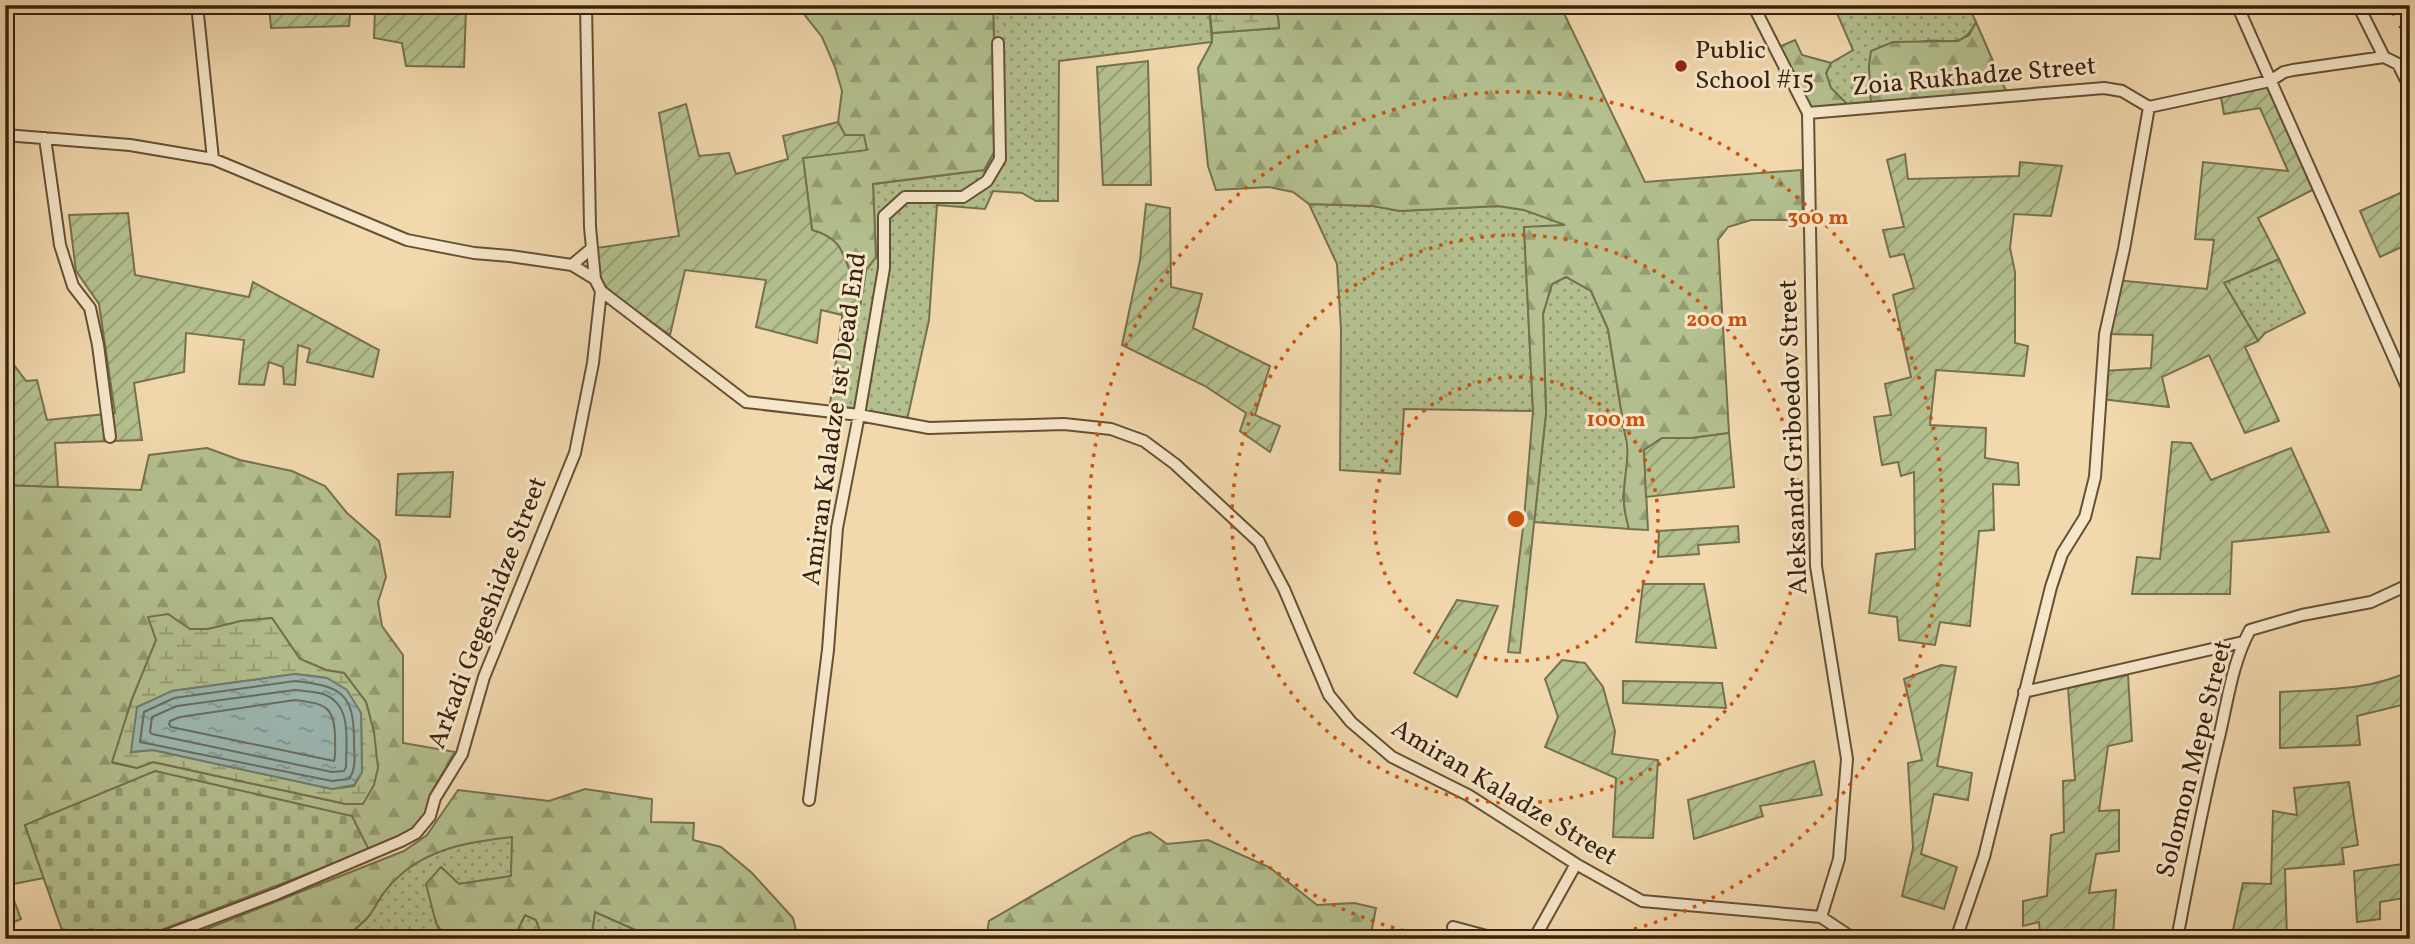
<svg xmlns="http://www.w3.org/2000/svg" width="2415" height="944" viewBox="0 0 2415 944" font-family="Vollkorn,serif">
	<defs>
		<pattern id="grass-dots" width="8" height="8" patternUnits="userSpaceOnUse" patternTransform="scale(1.75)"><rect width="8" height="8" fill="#b4c08f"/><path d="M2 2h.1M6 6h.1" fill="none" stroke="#939c73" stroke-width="1.8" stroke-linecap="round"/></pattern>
		<pattern id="forest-firs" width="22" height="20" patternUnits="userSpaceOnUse" patternTransform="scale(1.75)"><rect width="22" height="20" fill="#b4c08f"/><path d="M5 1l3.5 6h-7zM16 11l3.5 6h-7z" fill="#939c73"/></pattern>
		<pattern id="wetland-marsh" width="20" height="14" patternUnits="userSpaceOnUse" patternTransform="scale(1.75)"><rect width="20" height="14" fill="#b4c08f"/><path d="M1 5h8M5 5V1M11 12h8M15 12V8" fill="none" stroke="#939c73"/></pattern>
		<pattern id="cemetery-stones" width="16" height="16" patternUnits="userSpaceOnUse" patternTransform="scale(1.75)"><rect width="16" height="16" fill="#b4c08f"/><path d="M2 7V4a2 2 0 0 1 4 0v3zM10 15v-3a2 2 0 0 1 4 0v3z" fill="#939c73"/></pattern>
		<pattern id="garden-furrows" width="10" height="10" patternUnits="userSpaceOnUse" patternTransform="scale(1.75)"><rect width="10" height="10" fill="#b4c08f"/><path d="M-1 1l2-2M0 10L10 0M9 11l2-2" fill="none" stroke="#939c73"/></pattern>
		<pattern id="water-ripples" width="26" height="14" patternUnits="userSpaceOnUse" patternTransform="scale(1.75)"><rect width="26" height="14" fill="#9cb8b2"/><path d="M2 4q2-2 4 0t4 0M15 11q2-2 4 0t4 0" fill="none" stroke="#80958f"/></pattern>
	</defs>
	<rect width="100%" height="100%" fill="#f1d8ad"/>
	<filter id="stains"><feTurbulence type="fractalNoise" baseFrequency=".00286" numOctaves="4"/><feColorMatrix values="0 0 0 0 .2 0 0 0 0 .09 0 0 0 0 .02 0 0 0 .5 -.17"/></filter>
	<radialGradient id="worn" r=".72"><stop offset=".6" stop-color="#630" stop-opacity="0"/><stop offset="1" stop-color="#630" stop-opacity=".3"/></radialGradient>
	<!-- grass -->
	<path fill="url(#grass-dots)" stroke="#76714e" stroke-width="2" d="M993,5H1209L1212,42L1059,61L1058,201H1036L1022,193L993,191L985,209L937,205L929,320L907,420L830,404L843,310L859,313L866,270L876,257L873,184L984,170L997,147Z
		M1846,5H1968L1976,22C1960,54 1946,35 1919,42C1902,46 1885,58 1869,65L1871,103L1849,106L1831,88L1826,73L1831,63L1853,50L1836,11Z
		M1309,204L1373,206L1400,211L1498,206L1524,210L1568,225L1524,228L1533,411L1404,409L1400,474L1340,470L1341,330L1337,264Z
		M2279,259L2305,313L2265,333L2258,341L2224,283Z
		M1566,277L1591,291L1608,329L1625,434L1629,447L1623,497L1629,529L1534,522L1546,413L1543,314L1552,284Z
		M513,836L511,876L459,884L436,923L447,939H343C351,932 361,925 368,917C375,908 379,898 386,889C420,849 464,843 513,836Z
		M595,912L656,939H591Z
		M525,915L536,920L543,939H513Z"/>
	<!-- forest -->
	<path fill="url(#forest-firs)" stroke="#76714e" stroke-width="2" fill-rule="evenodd" d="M803,5H993L997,147L984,170L873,184L876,257L866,270L850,272C842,248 837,237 812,230L803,158L867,149L845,135L838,122L842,91L835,67L822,37L804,14Z
		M1270,5H1560L1645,182L1801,170L1803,220H1751L1728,227L1718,240L1729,433L1692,438H1662L1644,450L1648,530L1629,529C1626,518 1623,507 1624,495C1624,474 1631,454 1625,434L1608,329L1591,291L1566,277L1552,284L1543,314L1546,413L1520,653L1508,652L1524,519L1533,411L1524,227L1565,225L1524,210L1498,206L1400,211L1373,206L1309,204L1293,192L1269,187L1216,190L1208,166L1198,68L1212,42V33L1279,28L1278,17Z
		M1976,22L2006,91L1871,103L1869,65L1871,51L1893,42L1958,41L1969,35Z
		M1795,40L1802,55L1831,63L1826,73L1831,88L1849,106L1811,109L1779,47Z
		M207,448L240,460L292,471L325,486L347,513L379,541L386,577L378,602L382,626L403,655V743L455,752L431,793L425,817L417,827L369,850L25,825L44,878L8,885L21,919L5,926V485L141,490L149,455ZM168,614L189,629H208L241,621L272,618L300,659L326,670L344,673L366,702L374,732L363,804H346L153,762L137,768L113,763L132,699Z
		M585,789L652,799L651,822L694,823L693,840L721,847L752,873L793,918L798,939H656L595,912L591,939H543L536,920L525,915L513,939H447L436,923L426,884L441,867L459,884L511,876L512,837C463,843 419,849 386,890C379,898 375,909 368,917C361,925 351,932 343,939H181L404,851L427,835L458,790L549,801Z
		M1150,832L1167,844L1208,840L1269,867L1317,905L1354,903L1376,908L1370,939H986L989,921L1133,837Z"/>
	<!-- wetland -->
	<path fill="url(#wetland-marsh)" stroke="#76714e" stroke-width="2" fill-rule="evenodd" d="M1209,5H1270L1278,17L1279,28L1212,33Z
		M168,614L190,629H208L241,621L272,618L300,659L326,670L344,673L366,702L374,732L378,768L374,785L363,804H346L153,762L137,768L112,762L132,699L156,640L148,617ZM295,674L327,678L361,713L362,772L354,786L332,789L153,750L131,752L172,691Z"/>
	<!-- cemetery -->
	<path fill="url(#cemetery-stones)" stroke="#76714e" stroke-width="2" d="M155,771L352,816L369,850L138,939H65L25,825Z"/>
	<!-- garden -->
	<path fill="url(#garden-furrows)" stroke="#76714e" stroke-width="2" d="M269,5H351L349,26L271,28Z
		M381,5H509V10L466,9L464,67L406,66L402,43L374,38L375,9Z
		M1148,61L1151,185H1103L1097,67Z
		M2270,81L2318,187L2258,218L2279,259L2224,283L2258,341L2245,347L2279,421L2245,433L2209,355L2162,377L2169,407L2102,399L2103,371L2151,368L2153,335L2105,334L2116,280L2207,289L2214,240L2195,239L2203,162L2288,171L2260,108L2224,114L2220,92Z
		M686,104L699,156L729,153L736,174L788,159L783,136L838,122L845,135H864L867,150L803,158L812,230C837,237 842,248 850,272L866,270L859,313L843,310L842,315L821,310L817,343L756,327L766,280L685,270L670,335L619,300L600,282L596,248L679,236L659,113Z
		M1905,154L1908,179L2019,176L2020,162L2062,166L2051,216L2014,214L2010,248L2015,272V343L2028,346L2024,376L1936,370L1930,425L1986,428L1985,458L2018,463L2019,485L1993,484L1994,530L1979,531L1970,626L1940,622L1935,645L1899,640L1897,617L1869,613L1876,554L1915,549L1914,472L1901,476L1898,462L1882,465L1874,417L1891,415L1885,384L1911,377L1893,295L1914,288L1904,254L1890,257L1883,230L1904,227L1887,160Z
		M2400,193L2410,214V243L2380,257L2360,211Z
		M1146,204L1170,208L1171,287L1202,294L1193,328L1270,366L1255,415L1280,426L1270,452L1240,431L1246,413L1205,386L1122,345L1140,260Z
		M128,213L135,275L249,297L253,282L379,350L373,377L307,362L310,349L298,345L295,385L284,384L283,367L269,362L264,385L239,384L244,340L186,333L184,372L134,383L142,440L55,443L58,487L5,485V353L26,381L37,380L47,420L115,413L99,304L76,271L69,215Z
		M1729,433L1734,487L1646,497L1644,450L1662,438H1692Z
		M2172,442L2191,443L2211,480L2291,448L2329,532L2232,542L2230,594H2132L2137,557L2160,559Z
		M453,472L450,517L396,515L398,474Z
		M1738,526L1739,542L1698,545L1699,554L1658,557L1659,531Z
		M1643,584H1704L1716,648L1636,642Z
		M1457,600L1498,606L1457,697L1414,673Z
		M1562,660L1585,663L1603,687L1615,731L1612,754L1658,760L1653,838L1613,837L1616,778L1545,747L1558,717L1545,679Z
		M1941,665L1956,667L1937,766L1972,773L1968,800L1934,794L1921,854L1957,867L1944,909L1902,896L1913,848L1908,763L1922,760L1904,679Z
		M2410,671V703L2357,716L2360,745L2280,748V692C2324,689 2369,691 2410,671Z
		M2128,675L2132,741L2108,746L2099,811L2119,810V851L2096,854L2089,893L2116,890L2113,937L2018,939L2040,935L2039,922L2023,926V901L2047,896L2051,835L2064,832L2063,781L2075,780L2068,688Z
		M1623,681L1722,683L1726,708L1623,703Z
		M1814,761L1822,795L1760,806L1763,816L1694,839L1688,800Z
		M2349,782L2358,845L2342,848L2344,864L2285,869L2287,939H2231L2243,883L2271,884L2273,811L2297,815L2294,788Z
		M2410,863V897L2380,902V919L2357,922L2354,871Z"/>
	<!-- water -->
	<path fill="url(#water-ripples)" stroke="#747c70" stroke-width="2" d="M295,674L327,678L347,690L361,713L362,772L354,785L332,789L153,750L131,752L137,707L172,691Z"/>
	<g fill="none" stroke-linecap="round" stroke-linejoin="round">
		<!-- shore -->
		<path stroke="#6a6d5f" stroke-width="2" d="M295,681C341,686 354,693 354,741C354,755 357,767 349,779L332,781L140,742L144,712L174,698Z
			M295,690C304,691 314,691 323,694C353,704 346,742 346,767L344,771L332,772L152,734L150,732L152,717L177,706Z
			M295,700C324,704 335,705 335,738C335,746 336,754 334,761L171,727L169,724L170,721L180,717Z"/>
		<!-- street casing -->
		<g stroke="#665034" stroke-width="14">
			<path id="street" d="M197,5L213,159
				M1753,5L1808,113L1816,566L1847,759L1839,859L1821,917
				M2237,5L2410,394
				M2358,5L2384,57
				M1808,113L2104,88L2122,91L2149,107L2270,81L2284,72L2293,70L2384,57L2398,64L2410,88
				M5,135L130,145L213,159L407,240L474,253L510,256L572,265L595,279L601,291L746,402L859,415L929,428L1064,424L1111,429L1144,441L1175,464L1259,542L1284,589L1329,695L1351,722L1392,757L1468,795L1576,864L1642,901L1821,917L1854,939
				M45,138L60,245L73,286L90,308L98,345L110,437
				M592,248L595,279
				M572,265L592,248L590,227L586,5
				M2024,692L2243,642
				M809,800L828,650L837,528L859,415L884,268V216L905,197H963L987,181L1000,159L998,43
				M1453,927L1498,939
				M157,939L276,894L401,841L416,833L430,816L435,798L462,754L484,677L575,453L593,363L601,291
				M1534,939L1576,864
				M1956,939L1984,857L2051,587L2062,554L2085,517L2095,477L2105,334L2124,249L2149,107
				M2177,939C2190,870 2203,801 2220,733C2228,698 2233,661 2250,630L2302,615L2371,602L2410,584"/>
		</g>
		<!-- street -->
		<use href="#street" stroke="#f6e6ca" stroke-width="10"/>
		<!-- rail -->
		<path stroke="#38220c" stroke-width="2.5" stroke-dasharray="12 12" stroke-linecap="butt" d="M2388,5L2410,44"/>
	</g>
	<!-- distance rings -->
	<g fill="none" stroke="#ce510c" stroke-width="3.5" stroke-dasharray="3.5 7">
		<circle cx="1516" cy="519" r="142"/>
		<circle cx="1516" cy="519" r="284"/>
		<path d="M1435 938A427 427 0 1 1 1597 938"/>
	</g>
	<!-- markers -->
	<circle fill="#8f2418" stroke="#f6e6ca" stroke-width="2.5" cx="1681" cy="66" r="7"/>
	<g text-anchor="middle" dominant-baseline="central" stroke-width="6" stroke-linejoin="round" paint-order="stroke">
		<!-- poi labels -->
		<g font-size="26" fill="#38220c" stroke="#f6e6ca" text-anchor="start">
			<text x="1695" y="51">Public<tspan x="1695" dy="30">School #15</tspan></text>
		</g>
		<!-- street labels -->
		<g font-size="26" fill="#38220c" stroke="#f6e6ca">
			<text transform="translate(1974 77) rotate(-5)">Zoia Rukhadze Street</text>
			<text transform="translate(835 419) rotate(-82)">Amiran Kaladze 1st Dead End</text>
			<text transform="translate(1794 437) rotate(-92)">Aleksandr Griboedov Street</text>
			<text transform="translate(488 613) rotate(-69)">Arkadi Gegeshidze Street</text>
			<text transform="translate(2195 759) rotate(-76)">Solomon Mepe Street</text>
			<text transform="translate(1504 793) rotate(31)">Amiran Kaladze Street</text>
		</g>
	</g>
	<circle cx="1516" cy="519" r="10" fill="#ce510c" stroke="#f6e6ca" stroke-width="3.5"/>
	<g font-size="21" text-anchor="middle" font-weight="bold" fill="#ce510c" stroke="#f6e6ca" stroke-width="6" stroke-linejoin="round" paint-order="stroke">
		<text x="1818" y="224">300 m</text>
		<text x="1717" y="326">200 m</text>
		<text x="1616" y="426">100 m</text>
	</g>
	<!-- margin -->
	<rect width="2415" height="944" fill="none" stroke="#f1d8ad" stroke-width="28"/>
	<rect x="7" y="7" width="2401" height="930" fill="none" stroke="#38220c" stroke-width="3.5"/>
	<rect x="14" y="14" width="2387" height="916" fill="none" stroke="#38220c" stroke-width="2"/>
	<rect width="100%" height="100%" filter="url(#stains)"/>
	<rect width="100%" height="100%" fill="url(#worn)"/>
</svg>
